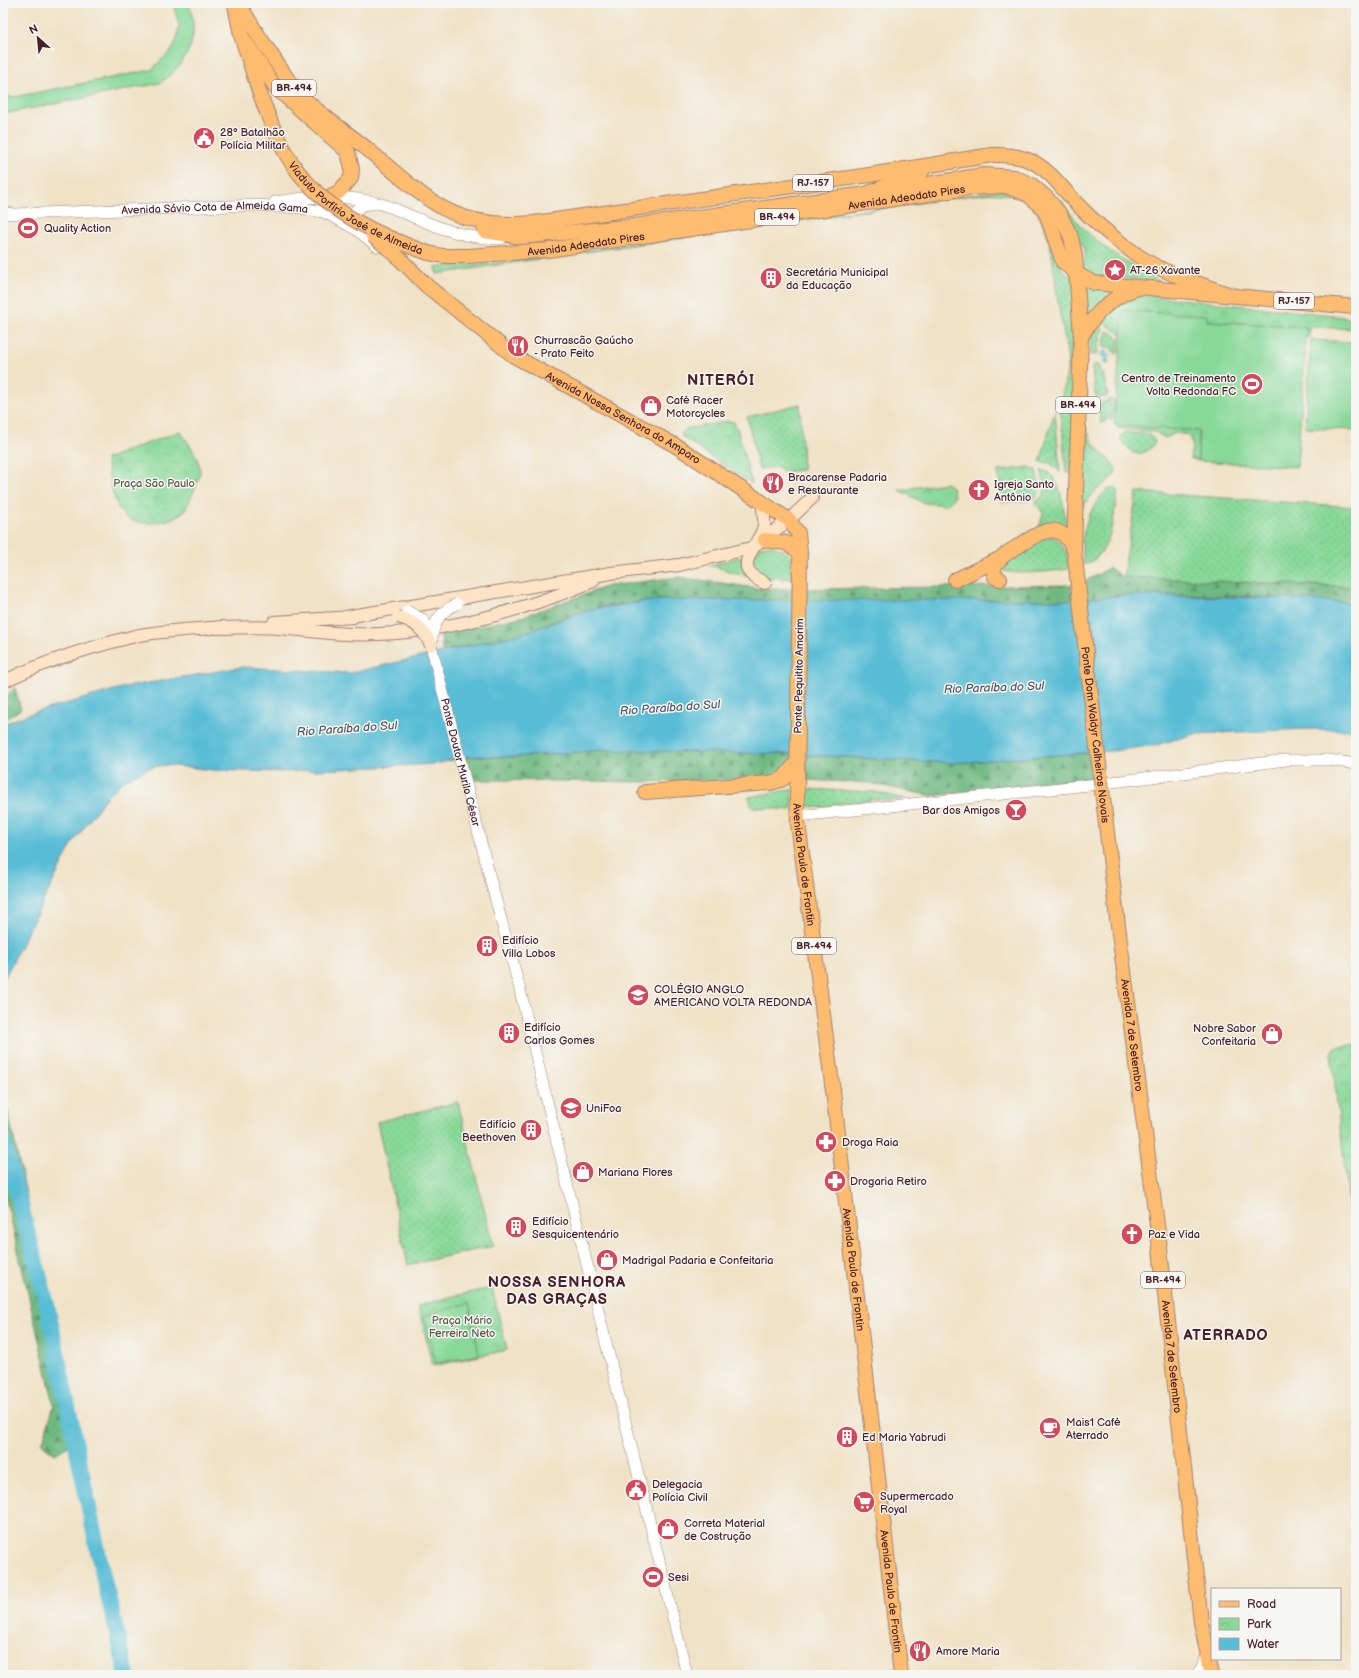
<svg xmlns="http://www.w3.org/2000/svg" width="1359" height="1678" viewBox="0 0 1359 1678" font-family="'Balsamiq Sans',sans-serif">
	<defs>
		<pattern id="grass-dots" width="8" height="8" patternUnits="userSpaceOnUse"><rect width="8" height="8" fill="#88d999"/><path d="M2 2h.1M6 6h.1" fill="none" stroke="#77ba84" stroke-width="1.8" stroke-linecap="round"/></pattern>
		<pattern id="forest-firs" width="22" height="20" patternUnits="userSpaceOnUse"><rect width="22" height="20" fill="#6eb981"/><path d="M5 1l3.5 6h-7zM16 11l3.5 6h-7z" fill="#5c966a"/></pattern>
		<pattern id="park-crowns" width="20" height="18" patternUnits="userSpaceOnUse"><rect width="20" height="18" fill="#88d999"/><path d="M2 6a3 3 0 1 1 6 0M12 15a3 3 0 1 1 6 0" fill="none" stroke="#77ba84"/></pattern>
	</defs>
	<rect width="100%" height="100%" fill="#f6f6f2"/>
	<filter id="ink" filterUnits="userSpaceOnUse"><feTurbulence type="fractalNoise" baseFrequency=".025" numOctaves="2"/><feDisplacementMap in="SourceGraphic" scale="8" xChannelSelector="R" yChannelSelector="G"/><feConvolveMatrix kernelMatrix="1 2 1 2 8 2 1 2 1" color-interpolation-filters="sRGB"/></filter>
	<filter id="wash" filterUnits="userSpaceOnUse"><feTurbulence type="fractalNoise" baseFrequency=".012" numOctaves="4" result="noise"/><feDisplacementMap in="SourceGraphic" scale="16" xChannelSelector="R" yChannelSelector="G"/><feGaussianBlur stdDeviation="0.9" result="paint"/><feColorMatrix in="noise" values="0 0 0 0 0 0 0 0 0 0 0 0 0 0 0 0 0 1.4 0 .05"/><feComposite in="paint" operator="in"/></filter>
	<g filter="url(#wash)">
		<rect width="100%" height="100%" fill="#f0e2c6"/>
		<!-- grass -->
		<path fill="url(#grass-dots)" stroke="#697c62" d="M1002,190L1034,203L1062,270L1076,280L1073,473H1066L1060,404L1066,377L1068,362C1066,342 1061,322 1058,302C1053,271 1053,211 1019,198C996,189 970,196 946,199L437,274L436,267L496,263L547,256Z
			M1061,200C1087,241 1120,258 1160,282L1091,276L1082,268L1085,260V249L1077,239L1058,202Z
			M1085,286L1121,290L1086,323Z
			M1097,325L1103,328L1097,354L1091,355L1090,354L1091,337Z
			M1107,331L1111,332L1119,338L1117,354L1114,352L1110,347H1103Z
			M1094,365H1099V372L1103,373L1108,394L1106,397L1098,398L1095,394L1092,368Z
			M1111,399L1115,401L1112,419L1110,420L1106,418L1105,422L1101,423L1098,405Z
			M800,404L803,470L782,472L781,467L759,469L747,417Z
			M1055,410L1060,472L1050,463L1040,462Z
			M1083,418C1086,428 1089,439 1096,447C1102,455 1114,461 1116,471L1113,477L1096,490L1081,509Z
			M1117,425L1199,431L1198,461L1190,458C1191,449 1195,443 1189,435L1176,433L1165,438L1155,432L1117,428Z
			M1126,432L1150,435L1155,441C1153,450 1142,455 1133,453L1121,440V435Z
			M1041,470C1063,473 1064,514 1067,532L1039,528L1043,513L1035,502C1050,494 1044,485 1041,470Z
			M1115,487L1118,490C1113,516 1113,555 1084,565C1083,557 1082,550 1082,542C1084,525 1096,491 1115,487Z
			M1137,492L1356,507V587L1123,577Z
			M1053,537C1066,544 1067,555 1069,569C1055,571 1014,576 1002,570L1003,563L1041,538Z
			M770,545C792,553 794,555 794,579L767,578L753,569L751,556L762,546Z
			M742,557V565L747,576L709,565Z
			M792,789V810L752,807L749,797Z
			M804,789L876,792L905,799L884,801L880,799L835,804C828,808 812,809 806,804Z
			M458,1102L493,1246L408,1265L377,1122Z"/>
		<!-- forest -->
		<path fill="url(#forest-firs)" stroke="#5c6c56" d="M1109,568L1123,577L1356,587V603C1267,597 1177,591 1088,599L1086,581Z
			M678,577L757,588L794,589V600H657L606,606L579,612L521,634L442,651L441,634L521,617L608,586Z
			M1071,585L1073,600L805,601V589Z
			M15,687L21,709L3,721V700Z
			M601,750L792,754L791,780H719L645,782L472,780L465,757H516Z
			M1089,753L1093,778L931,796L869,783L804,780V755L952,763Z
			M3,1089L80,1439L55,1454L42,1444L54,1405L3,1186Z"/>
		<!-- park -->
		<path fill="url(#park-crowns)" stroke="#697c62" d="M1141,295L1332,315L1356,320V329L1310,327L1309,337L1306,338V327L1206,321V315L1123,311L1121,334L1101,321C1110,309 1125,296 1141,295Z
			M728,421L734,422L737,428L752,484L682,437V433L686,429Z
			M180,431C187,441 201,459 200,472C200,477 187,509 184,511C170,525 129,530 119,509C112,496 109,474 106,459Z
			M1030,467L1036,470L1040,488L1037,496L1028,501L1002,502L998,471Z
			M946,483L952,487L954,495L952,500L946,505L924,503L899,490Z
			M1356,1044V1215H1353L1350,1210L1331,1052L1334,1048Z
			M492,1288L507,1350L433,1366L418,1306L453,1296Z"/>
		<!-- garden -->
		<path fill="#88d999" stroke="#697c62" d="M173,3H189C200,38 189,62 160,83L3,114V96L14,97L151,70L172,50L177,39L179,26Z
			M1123,311L1207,315V321L1307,327L1297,467L1198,461L1199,431L1114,425Z
			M1311,340L1356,342V430L1305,428Z
			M469,1303L479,1355L436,1363L424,1316Z"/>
		<!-- water -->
		<path fill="#58bdd6" stroke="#516e80" d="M1126,595L1275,598L1356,603V730L1306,729L1195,734L1156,745L1113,751L952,763L792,754L601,750L516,757L470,756L435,764L280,772L213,770L166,765L151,767L124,780L107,796L72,844L3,981V724L29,714L125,687L242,667L350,673L521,634L592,609L657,600H1073Z"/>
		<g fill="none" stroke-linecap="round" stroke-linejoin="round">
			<!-- stream -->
			<path stroke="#58bdd6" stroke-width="2.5" d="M1101,355L1105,351L1110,355
				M1104,357L1105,355L1107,357
				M1106,359L1108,361L1107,364L1104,362Z"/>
			<!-- river -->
			<path stroke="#58bdd6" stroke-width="16" d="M3,1140L46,1300L102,1571L127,1675"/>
		</g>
	</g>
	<g filter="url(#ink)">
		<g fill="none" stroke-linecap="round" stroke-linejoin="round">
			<!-- tertiary casing -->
			<g stroke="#9d8078" stroke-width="12">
				<g id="tertiary">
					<path d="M275,202C309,196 348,194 381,204C395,208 408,215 421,220C446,231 474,239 501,239"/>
					<path id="s1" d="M3,213L16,214L257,205L301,208L323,212L332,216L357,230L378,247"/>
					<path d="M354,225C349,211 360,204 373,204"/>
					<path id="s2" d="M431,645L491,882L519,986L687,1675"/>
					<path d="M798,816L1089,785L1286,760H1329L1356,764"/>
					<path d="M1198,1675L1203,1667L1207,1655"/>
				</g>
			</g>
			<!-- secondary casing -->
			<g stroke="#9d8078" stroke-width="14">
				<path id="secondary" d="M762,501C763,509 765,518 764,526C758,549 728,567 765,583
					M345,617L611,573L679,565L751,548L789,520L812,498
					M274,622L353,617
					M216,628C237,628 258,626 279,628C313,631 346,636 379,634C450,631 528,609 593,581
					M3,682C44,661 91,647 135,636C164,630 194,630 223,627"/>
			</g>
			<!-- primary casing -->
			<g stroke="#9d8078" stroke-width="16">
				<g id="primary">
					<path d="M521,237L634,226L866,194L984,175L1014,177L1032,185L1046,197L1059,213L1071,237L1075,256L1081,337L1074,550"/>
					<path id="s3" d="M427,286L514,356L678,447L789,520L798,533L800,552L797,799L798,823L834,1099L901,1675"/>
					<path d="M765,540L786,543L800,552"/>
					<path d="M1000,579L995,577L993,570C998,557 1009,552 1020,545C1042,531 1060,519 1074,550"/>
					<path d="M955,580L999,559"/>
					<path d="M645,792L770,783L783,779L797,762"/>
					<path id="s4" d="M1117,918L1159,1240L1201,1622L1212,1675"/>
				</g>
			</g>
			<!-- trunk casing -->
			<g stroke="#9d8078" stroke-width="16">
				<g id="trunk">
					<path d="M239,3C250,24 263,42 276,62C284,73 291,86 301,96C322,117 349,133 372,153C429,201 453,230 534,223L863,176L992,155C1041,153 1049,175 1079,206C1096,224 1116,240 1137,255C1164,274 1200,284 1231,295"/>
					<path d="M235,5L241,35L259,91"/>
					<path d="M241,35L275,87L348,152L352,169L351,178L339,192L329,197"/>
					<path d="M866,194L922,172"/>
					<path d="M484,231L521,237"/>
					<path id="s5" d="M428,253L443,256H468L548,250L969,188L1006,186L1029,195L1043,208L1047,216L1063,262L1077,274L1094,283L1356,307"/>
					<path d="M1081,337C1094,314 1111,296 1138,288"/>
				</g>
			</g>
			<!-- tertiary -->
			<use href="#tertiary" stroke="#fff" stroke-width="11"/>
			<!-- secondary -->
			<use href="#secondary" stroke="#fee4c6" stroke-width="12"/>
			<!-- primary -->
			<use href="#primary" stroke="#fdbc70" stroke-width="14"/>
			<!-- trunk -->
			<use href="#trunk" stroke="#fdbc70" stroke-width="14"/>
			<!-- tertiary-bridge casing -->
			<g stroke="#9d8078" stroke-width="12" stroke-linecap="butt">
				<path id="tertiary-bridge" d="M407,611L422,619L432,633
					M431,645C433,625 437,612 457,604"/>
			</g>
			<!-- secondary-bridge casing -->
			<g stroke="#9d8078" stroke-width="14" stroke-linecap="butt">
				<path id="secondary-bridge" d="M398,617C415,621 424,630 431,645"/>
			</g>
			<!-- primary-bridge casing -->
			<g stroke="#9d8078" stroke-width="16" stroke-linecap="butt">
				<g id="primary-bridge">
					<path id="s6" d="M1074,550L1117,918"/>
				</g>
			</g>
			<!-- trunk-bridge casing -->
			<g stroke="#9d8078" stroke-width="16" stroke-linecap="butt">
				<g id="trunk-bridge">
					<path id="s7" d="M259,91C269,119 280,149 299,173C331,214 380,236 428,253"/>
					<path d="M373,236L395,254L427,286"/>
				</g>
			</g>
			<!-- tertiary-bridge -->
			<use href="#tertiary-bridge" stroke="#fff" stroke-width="11"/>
			<!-- secondary-bridge -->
			<use href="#secondary-bridge" stroke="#fee4c6" stroke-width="12"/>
			<!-- primary-bridge -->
			<use href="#primary-bridge" stroke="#fdbc70" stroke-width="14"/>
			<!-- trunk-bridge -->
			<use href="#trunk-bridge" stroke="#fdbc70" stroke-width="14"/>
		</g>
	</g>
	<!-- icons -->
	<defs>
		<g id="civic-disc" transform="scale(1.15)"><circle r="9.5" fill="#d1495b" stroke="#f6f6f2"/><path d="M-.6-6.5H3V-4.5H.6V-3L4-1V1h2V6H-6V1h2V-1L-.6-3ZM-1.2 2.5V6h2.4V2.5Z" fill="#fff"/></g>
		<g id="stadium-disc" transform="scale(1.15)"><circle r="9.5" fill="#d1495b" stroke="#f6f6f2"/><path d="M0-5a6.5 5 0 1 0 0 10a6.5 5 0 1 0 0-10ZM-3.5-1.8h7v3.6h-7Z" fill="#fff"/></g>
		<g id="sight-disc" transform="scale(1.15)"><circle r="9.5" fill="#d1495b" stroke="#f6f6f2"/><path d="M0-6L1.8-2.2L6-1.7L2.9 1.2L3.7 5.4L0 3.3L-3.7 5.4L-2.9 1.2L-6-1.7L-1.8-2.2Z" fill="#fff"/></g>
		<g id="building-disc" transform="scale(1.15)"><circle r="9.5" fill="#d1495b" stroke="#f6f6f2"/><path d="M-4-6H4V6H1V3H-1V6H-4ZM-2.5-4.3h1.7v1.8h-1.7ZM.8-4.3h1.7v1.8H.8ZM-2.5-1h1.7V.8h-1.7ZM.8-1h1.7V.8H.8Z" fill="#fff"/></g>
		<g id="restaurant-disc" transform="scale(1.15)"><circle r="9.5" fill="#d1495b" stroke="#f6f6f2"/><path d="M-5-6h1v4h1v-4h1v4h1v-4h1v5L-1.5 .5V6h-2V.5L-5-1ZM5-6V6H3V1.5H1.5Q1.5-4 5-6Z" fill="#fff"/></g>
		<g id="shop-disc" transform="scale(1.15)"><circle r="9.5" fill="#d1495b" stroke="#f6f6f2"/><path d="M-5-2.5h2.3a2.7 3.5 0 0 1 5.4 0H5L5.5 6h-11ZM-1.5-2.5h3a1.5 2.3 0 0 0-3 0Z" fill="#fff"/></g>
		<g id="church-disc" transform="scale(1.15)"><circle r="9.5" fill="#d1495b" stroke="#f6f6f2"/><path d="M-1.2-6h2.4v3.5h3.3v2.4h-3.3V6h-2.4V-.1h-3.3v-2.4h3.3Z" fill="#fff"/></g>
		<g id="bar-disc" transform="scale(1.15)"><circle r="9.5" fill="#d1495b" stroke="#f6f6f2"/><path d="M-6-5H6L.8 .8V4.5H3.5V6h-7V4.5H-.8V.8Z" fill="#fff"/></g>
		<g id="school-disc" transform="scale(1.15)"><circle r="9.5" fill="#d1495b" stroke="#f6f6f2"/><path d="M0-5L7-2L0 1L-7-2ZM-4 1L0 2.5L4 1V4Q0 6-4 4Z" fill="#fff"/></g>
		<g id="university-disc" transform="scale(1.15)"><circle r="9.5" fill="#d1495b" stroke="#f6f6f2"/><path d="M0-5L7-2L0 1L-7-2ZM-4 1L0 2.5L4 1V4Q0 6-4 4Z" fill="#fff"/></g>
		<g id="pharmacy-disc" transform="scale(1.15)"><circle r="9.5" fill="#d1495b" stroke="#f6f6f2"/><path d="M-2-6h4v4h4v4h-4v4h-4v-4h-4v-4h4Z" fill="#fff"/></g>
		<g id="cafe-disc" transform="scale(1.15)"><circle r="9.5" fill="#d1495b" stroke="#f6f6f2"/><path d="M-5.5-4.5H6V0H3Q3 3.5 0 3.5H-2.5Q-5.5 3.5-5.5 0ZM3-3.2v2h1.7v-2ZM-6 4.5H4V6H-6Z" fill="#fff"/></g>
		<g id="supermarket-disc" transform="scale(1.15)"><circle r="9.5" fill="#d1495b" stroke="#f6f6f2"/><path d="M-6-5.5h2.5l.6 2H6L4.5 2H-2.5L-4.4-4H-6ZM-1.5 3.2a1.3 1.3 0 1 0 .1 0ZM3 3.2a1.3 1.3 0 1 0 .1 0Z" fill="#fff"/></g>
	</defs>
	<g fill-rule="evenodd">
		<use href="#civic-disc" x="204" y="138"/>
		<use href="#stadium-disc" x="28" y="228"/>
		<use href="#sight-disc" x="1115" y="270"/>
		<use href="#building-disc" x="771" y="278"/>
		<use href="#restaurant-disc" x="518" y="346"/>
		<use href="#stadium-disc" x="1252" y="384"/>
		<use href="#shop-disc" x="651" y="406"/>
		<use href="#restaurant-disc" x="773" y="483"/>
		<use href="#church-disc" x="979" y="490"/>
		<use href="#bar-disc" x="1016" y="810"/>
		<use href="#building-disc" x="487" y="946"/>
		<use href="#school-disc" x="638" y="995"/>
		<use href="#building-disc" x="509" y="1033"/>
		<use href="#shop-disc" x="1272" y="1034"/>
		<use href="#university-disc" x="571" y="1108"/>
		<use href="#building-disc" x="531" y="1130"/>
		<use href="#pharmacy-disc" x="826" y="1142"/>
		<use href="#shop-disc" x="583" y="1172"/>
		<use href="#pharmacy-disc" x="835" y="1181"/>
		<use href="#building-disc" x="516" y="1227"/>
		<use href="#church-disc" x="1132" y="1234"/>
		<use href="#shop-disc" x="607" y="1260"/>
		<use href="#cafe-disc" x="1050" y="1428"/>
		<use href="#building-disc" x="847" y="1437"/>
		<use href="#civic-disc" x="636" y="1490"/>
		<use href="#supermarket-disc" x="864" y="1502"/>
		<use href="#shop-disc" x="668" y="1529"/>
		<use href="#stadium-disc" x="653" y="1577"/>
		<use href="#restaurant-disc" x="920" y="1651"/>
	</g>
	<g text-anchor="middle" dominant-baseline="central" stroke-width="3" stroke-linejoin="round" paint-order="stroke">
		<!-- shield labels -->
		<g fill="#f6f6f2" stroke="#7e6067" stroke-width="1">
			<rect x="272" y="80" width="44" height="16" rx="3"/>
			<rect x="793" y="175" width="40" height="16" rx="3"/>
			<rect x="755" y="209" width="44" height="16" rx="3"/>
			<rect x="1274" y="293" width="40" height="16" rx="3"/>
			<rect x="1056" y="397" width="44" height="16" rx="3"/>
			<rect x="792" y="938" width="44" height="16" rx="3"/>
			<rect x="1141" y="1272" width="44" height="16" rx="3"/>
		</g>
		<g font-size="10" font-weight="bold" fill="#4a1f2b">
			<text x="294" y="88">BR-494</text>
			<text x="813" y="183">RJ-157</text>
			<text x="777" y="217">BR-494</text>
			<text x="1294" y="301">RJ-157</text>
			<text x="1078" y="405">BR-494</text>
			<text x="814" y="946">BR-494</text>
			<text x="1163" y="1280">BR-494</text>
		</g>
		<!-- poi labels -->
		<g font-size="11" fill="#4a1f2b" stroke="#f6f6f2" text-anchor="start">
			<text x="220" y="132">28º Batalhão<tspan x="220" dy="13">Polícia Militar</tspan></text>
			<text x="44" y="228">Quality Action</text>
			<text x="1130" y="270">AT-26 Xavante</text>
			<text x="786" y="272">Secretária Municipal<tspan x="786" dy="13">da Educação</tspan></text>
			<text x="534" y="340">Churrascão Gaúcho<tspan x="534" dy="13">- Prato Feito</tspan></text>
			<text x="1236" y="378" text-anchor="end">Centro de Treinamento<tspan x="1236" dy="13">Volta Redonda FC</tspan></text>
			<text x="666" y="400">Café Racer<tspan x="666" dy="13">Motorcycles</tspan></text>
			<text x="788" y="477">Bracarense Padaria<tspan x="788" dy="13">e Restaurante</tspan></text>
			<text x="994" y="484">Igreja Santo<tspan x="994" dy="13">Antônio</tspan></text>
			<text x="1000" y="810" text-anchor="end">Bar dos Amigos</text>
			<text x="502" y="940">Edifício<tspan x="502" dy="13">Villa Lobos</tspan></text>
			<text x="654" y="989">COLÉGIO ANGLO<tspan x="654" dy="13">AMERICANO VOLTA REDONDA</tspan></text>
			<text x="524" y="1027">Edifício<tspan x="524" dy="13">Carlos Gomes</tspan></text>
			<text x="1256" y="1028" text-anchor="end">Nobre Sabor<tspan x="1256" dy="13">Confeitaria</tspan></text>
			<text x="586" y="1108">UniFoa</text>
			<text x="516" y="1124" text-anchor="end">Edifício<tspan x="516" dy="13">Beethoven</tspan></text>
			<text x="842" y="1142">Droga Raia</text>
			<text x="598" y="1172">Mariana Flores</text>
			<text x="850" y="1181">Drogaria Retiro</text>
			<text x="532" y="1221">Edifício<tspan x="532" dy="13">Sesquicentenário</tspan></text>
			<text x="1148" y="1234">Paz e Vida</text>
			<text x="622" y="1260">Madrigal Padaria e Confeitaria</text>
			<text x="1066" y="1422">Mais1 Café<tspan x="1066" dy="13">Aterrado</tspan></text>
			<text x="862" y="1437">Ed Maria Yabrudi</text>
			<text x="652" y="1484">Delegacia<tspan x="652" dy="13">Polícia Civil</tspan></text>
			<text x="880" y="1496">Supermercado<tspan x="880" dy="13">Royal</tspan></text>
			<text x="684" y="1523">Correta Material<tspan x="684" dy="13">de Costrução</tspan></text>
			<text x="668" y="1577">Sesi</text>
			<text x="936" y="1651">Amore Maria</text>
		</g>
		<!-- street labels -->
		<g font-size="11" fill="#4a1f2b" stroke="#f6f6f2">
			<text stroke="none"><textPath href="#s5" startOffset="483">Avenida Adeodato Pires</textPath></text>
			<text stroke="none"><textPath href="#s7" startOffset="159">Viaduto Porfírio José de Almeida</textPath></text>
			<text stroke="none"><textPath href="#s1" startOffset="212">Avenida Sávio Cota de Almeida Gama</textPath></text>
			<text stroke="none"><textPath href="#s5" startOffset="159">Avenida Adeodato Pires</textPath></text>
			<text stroke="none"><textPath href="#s3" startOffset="237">Avenida Nossa Senhora do Amparo</textPath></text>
			<text transform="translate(799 676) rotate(-89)">Ponte Pequitito Amorim</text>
			<text stroke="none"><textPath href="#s6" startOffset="186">Ponte Dom Waldyr Calheiros Novais</textPath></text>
			<text stroke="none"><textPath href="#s2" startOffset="121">Ponte Doutor Murilo César</textPath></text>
			<text stroke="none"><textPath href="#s3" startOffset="780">Avenida Paulo de Frontin</textPath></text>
			<text stroke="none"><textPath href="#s4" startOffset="118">Avenida 7 de Setembro</textPath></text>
			<text stroke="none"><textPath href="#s3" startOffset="1188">Avenida Paulo de Frontin</textPath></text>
			<text stroke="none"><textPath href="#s4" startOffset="442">Avenida 7 de Setembro</textPath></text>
			<text stroke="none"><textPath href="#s3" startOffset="1512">Avenida Paulo de Frontin</textPath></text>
		</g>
		<!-- park labels -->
		<g font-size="11" fill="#5d574c" stroke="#f6f6f2">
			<text x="154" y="483">Praça São Paulo</text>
			<text x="462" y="1320">Praça Mário<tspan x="462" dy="13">Ferreira Neto</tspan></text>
		</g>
		<!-- water labels -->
		<g font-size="12" font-style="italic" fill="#4f5667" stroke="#f6f6f2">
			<text transform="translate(994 688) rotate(-2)">Rio Paraíba do Sul</text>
			<text transform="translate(670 708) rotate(-4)">Rio Paraíba do Sul</text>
			<text transform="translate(347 729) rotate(-4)">Rio Paraíba do Sul</text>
		</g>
		<!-- district labels -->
		<g font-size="15" font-weight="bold" letter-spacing="1" fill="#4a1f2b" stroke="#f6f6f2">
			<text x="721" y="380">NITERÓI</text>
			<text x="557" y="1282">NOSSA SENHORA<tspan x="557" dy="17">DAS GRAÇAS</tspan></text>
			<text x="1226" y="1335">ATERRADO</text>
		</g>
	</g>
	<!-- margin -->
	<rect width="1359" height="1678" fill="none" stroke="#f6f6f2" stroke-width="16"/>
	<!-- legend -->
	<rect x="1211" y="1588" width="130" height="72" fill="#f6f6f2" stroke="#b1a0a2"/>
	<rect x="1219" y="1601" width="20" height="6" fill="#fdbc70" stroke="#b1a0a2"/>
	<text x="1247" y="1608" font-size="12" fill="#4a1f2b">Road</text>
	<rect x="1219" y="1618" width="20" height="12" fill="url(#park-crowns)" stroke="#b1a0a2"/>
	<text x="1247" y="1628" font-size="12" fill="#4a1f2b">Park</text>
	<rect x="1219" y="1638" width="20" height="12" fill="#58bdd6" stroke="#b1a0a2"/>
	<text x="1247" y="1648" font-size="12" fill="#4a1f2b">Water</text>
	<!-- north arrow -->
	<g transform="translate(38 38) rotate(333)" stroke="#f6f6f2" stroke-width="3" paint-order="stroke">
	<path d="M0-3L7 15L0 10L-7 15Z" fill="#4a1f2b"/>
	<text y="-6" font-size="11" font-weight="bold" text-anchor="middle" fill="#4a1f2b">N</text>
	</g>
</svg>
